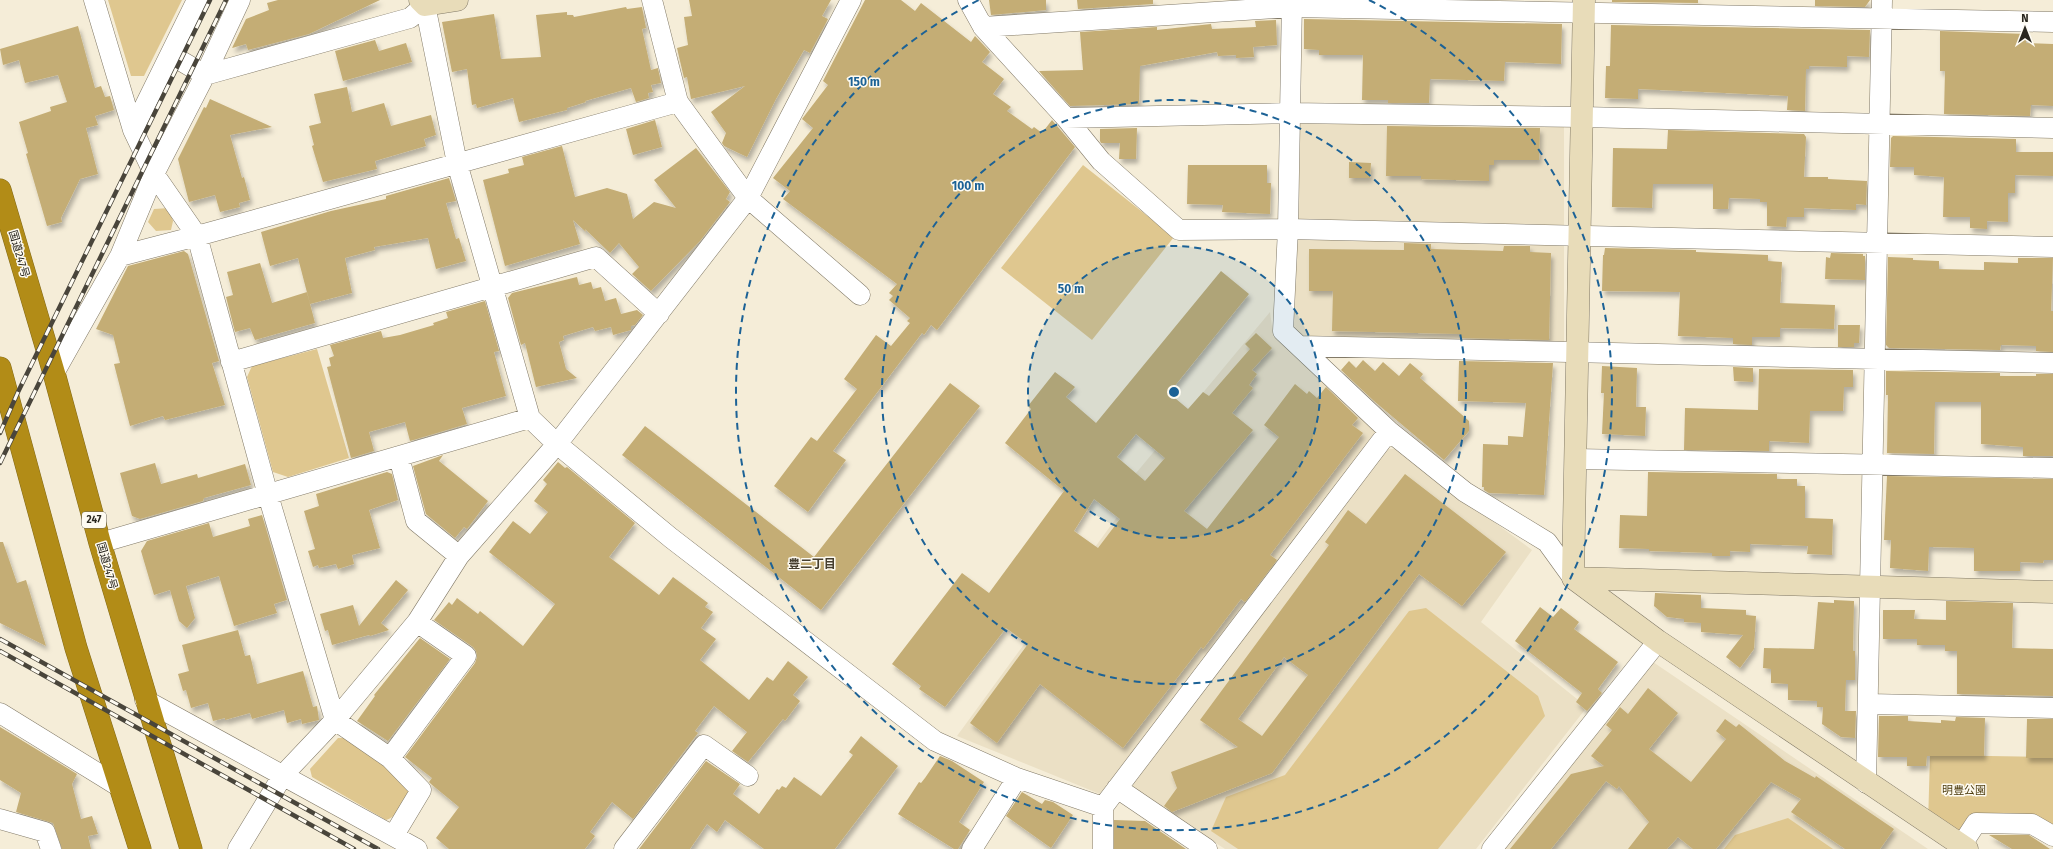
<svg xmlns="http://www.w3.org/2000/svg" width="2053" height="849" viewBox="0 0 2053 849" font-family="'Fira Sans','Noto Sans JP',sans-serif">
	<defs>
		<filter id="shadow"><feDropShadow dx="2.5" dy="4.5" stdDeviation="2" flood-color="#0004"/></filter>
	</defs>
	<rect width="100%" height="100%" fill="#f5edd8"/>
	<!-- built -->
	<path fill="#ebe0c5" d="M1302,117L1564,122V344L1299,339L1294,329L1295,124Z
		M1270,312L1273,334L1378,431V438L1100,794L957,736L1117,517L1107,508Z
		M1385,449H1395L1532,550L1481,622L1587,707L1476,849H1225L1133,789L1132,779Z
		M1653,662L1928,849H1505Z"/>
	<!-- green -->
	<path fill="#dfc78f" d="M108,0H182L144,76H131Z
		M1083,165L1174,237L1092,340L1001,268Z
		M169,208L173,221L171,230L156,231L148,222L154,209Z
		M317,349L349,458L288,477L273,472L247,377L252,366Z
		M1426,608L1538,696L1545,716L1438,849H1238L1211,831L1226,797L1285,775L1409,611Z
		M338,738H348L410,787C411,800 398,816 386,820L312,777L310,769Z
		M1930,755L2053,757V836L1976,823L1961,846L1928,824Z
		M1788,818L1833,849H1724L1735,835Z"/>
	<!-- building -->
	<path fill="#c4ad74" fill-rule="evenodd" filter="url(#shadow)" d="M278,0H380L309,34L248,50L246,44L232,48L246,19L269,10L267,3Z
		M689,0H831L822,16L828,19L810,53L804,50L776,99L747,157L724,146L722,143L726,133L711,112L745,86L691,99L687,77L684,78L677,48L688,45L684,17L692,16Z
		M865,0H901L915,11L921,3L971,42L975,36L990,52L982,62L1004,79L993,94L1011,107L1007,111L1032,129L1034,127L1042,133L1052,120L1075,147L937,330L931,325L924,335L922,333L833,451L846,460L808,512L774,486L811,437L817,441L857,389L844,379L876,335L891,346L910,323L907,321L910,318L889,300L893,296L889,293L897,284L783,199L790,191L773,178L813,128L802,119L828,85L823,81Z
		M989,0H1046V10L991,15Z
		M1077,0H1153V4L1078,9Z
		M1612,0H1698V3L1612,2Z
		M1815,0H1870L1865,7L1815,6Z
		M626,7L627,9L642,7L646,28L642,29L651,70L658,68L661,83L651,85L653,92L648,93L649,98L636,102L631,88L585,101L586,102L567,108V110L519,122L513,98L477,108L476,104L472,105L467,69L452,72L442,22L494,14L501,59L541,57L536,15L567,12V15H573L574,17Z
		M1304,19L1562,24L1561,64L1505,62L1504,81L1430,79L1429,103H1388V100H1362L1363,55H1319V50L1304,49Z
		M1276,20L1277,45L1253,47L1254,57L1236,58V55L1218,56L1217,52L1140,66L1139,104L1070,106L1039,71L1083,70L1080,32L1157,27V30L1211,24L1212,29L1256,27L1255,21Z
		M1611,25L1870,30L1869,57L1847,56V67L1809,66V69H1806L1805,111L1787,110L1788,96L1638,89V99L1605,98L1606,66H1610Z
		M78,26L95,88L101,86L105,97L110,96L114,110L95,116L98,125L86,128L98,174L80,179L61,218L62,222L47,226L26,154L28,153L19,122L51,111L50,107L67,102L58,75L25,83L19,60L3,65L0,49Z
		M1940,31L2026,34V43L2053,44V106L2031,105L2030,116L1944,114L1945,71H1940Z
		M375,40L379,51L406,43L412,62L343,81L335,51Z
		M347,87L352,112L384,103L391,126L431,115L436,135L424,139L426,146L375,161L377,169L323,182L312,146L314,145L309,126L321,123L314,94Z
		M210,99L272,127L230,135L242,178L244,177L250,200L239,203L240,207L220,212L215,195L189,202L178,159L204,107L206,108Z
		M655,120L662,147L633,155L626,129Z
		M1387,126L1540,128L1539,160H1494V165H1489V181L1421,179V176H1386Z
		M1137,128L1136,159H1119L1120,143H1101L1100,141V129Z
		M1668,130L1804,134L1806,137L1804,177H1828V179L1867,181L1866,205L1856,204V210L1804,208V217H1787L1786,227L1767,226V202H1760V199L1729,198L1728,209H1713V184H1653L1652,208L1612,207L1613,148L1667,149Z
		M1893,136L2016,139V152H2053V176L2015,175V193H2008V222L1987,221V229L1970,228V217H1943L1944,177L1914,175V167H1890L1891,138Z
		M562,146L575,197L607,188L627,194L633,219L654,202L676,208L654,180L696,148L730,192L726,199L730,202L700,241L651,291L632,274L639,267L619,243L610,253L585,229L586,232L573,220L580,244L505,266L483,180L509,173L508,169L524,165L522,157Z
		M1349,162L1371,163L1370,178H1349Z
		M1188,165H1267V183H1271L1270,214L1222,212L1223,205L1187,204Z
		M449,178L456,201L446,203L456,239L459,238L466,261L436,269L428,238L374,247L375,250L345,258L352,293L310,304L298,258L270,266L261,232L331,211L386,199V196Z
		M1404,243L1431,244V249L1503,251L1504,246H1530V252L1551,253L1549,340L1460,338V334L1332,331L1333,291H1309V249L1404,250Z
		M1605,248L1696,250V252L1768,255V261L1782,262L1780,303L1835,305L1834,329L1780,328V337H1752V345L1733,344V338L1678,336L1680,292L1602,291L1603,255H1604Z
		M184,251L188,254L219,361L212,363L225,405L165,420L163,416L130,426L114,364L120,363L113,335L96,329L128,266Z
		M1831,253L1863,254V256H1865V280L1825,279L1826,257L1830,258Z
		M1888,257L1913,258V260L1939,261V269L1984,270V262L2018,263V258H2053L2051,311H2053V352L2036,351V346L2001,345L2000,350L1889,348L1886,345Z
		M260,263L272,303L307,292L315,323L255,340L250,328L235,332L226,297L233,295L227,272Z
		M1221,271L1249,294L1169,393L1188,409L1203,392L1209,396L1250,349L1245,344L1256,333L1272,348L1252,370L1257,374L1249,385L1253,388L1232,413L1253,430L1184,511L1207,529L1279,437L1264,425L1295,384L1307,394L1309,391L1317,398L1326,387L1358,418L1352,425L1363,433L1270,555L1277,560L1245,602L1241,599L1203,649L1201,647L1123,748L1040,684L997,743L970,723L1028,644L1006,628L945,707L919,689L921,686L892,664L962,573L989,593L1064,491L1005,443L1031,409L1028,406L1055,372L1075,387L1066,397L1096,423ZM1136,434L1165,458L1145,481L1117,457ZM1094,499L1120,519L1098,548L1074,531Z
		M577,277L579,285L591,282L593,289L601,287L605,301L616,298L621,314L637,310L643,315L635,325L631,326V330L613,335L611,327L595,331L593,327L563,336L564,340L559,342L566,369L577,378L536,387L525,343L521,345L508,298L512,293Z
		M485,301L499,351L494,352L506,396L462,408L467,424L410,441L405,422L369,432L374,451L351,458L327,367L331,366L329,358L334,356L330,345L381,331L383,338L400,335L434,325L433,323L448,318L446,312Z
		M1838,325H1860L1859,343H1854V347H1838Z
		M1363,360L1375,371L1383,362L1399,376L1410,363L1423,374L1420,378L1469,421V431L1444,460L1374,401L1341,370L1349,361L1356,368Z
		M1459,361L1553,363L1544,495L1489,493L1484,490V487H1482L1483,444L1508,445V436L1523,437L1526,403L1458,401Z
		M1602,366L1637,368L1636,407H1646L1645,436L1602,434L1604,393H1601Z
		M1733,367L1753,368V382L1734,381Z
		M1759,369L1853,370V387H1844L1843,411H1810L1809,443L1769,441V451L1684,450L1685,408L1758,410Z
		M1886,371L2000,373V376H2036V374H2053V456H2023V447L1981,444V402H1935L1934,454L1887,453L1888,395H1886Z
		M950,383L980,406L821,610L622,455L645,426L814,557Z
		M443,455L439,461L488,501L467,529L464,527L455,538L426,514L413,466Z
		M558,462L565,468L567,467L635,523L609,557L659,595L673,577L708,603L705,607L713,612L701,628L716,639L700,660L749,700L767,677L773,681L788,661L808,677L793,695L800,701L785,721L783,719L748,762L732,751L747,732L714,706L695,731L698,733L633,819L612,802L590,832L595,836L585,849H449L436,838L459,807L431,784L429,782L432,778L405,757L475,663L477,657L476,651L473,647L434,620L449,602L452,605L457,598L478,614L480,611L523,646L555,604L489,552L513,521L530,534L548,512L534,501L547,484L543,480Z
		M155,463L161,484L197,474L198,478L245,464L251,485L204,498L203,501L140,519L132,516L120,473Z
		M387,472L392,474L398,500L369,510L380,548L352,555L354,564L338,569L336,564L319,568L318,565L313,567L308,551L315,549L304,511L319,506L316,494Z
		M1648,472L1777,474V479H1797V486H1805V518L1833,519L1832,555L1807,554L1808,546L1750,544V552L1730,551V556H1712V553L1649,551V549L1619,548L1620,515L1647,516Z
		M1405,474L1506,552L1462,606L1419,574L1272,773L1172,812L1164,806L1177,788L1171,772L1238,747L1200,720L1329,545L1325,542L1348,510L1366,524ZM1284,657L1308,675L1262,736L1238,719Z
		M1887,476L2053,479V560H2044L2043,563L2020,562V571H1974V548L1932,547H1929L1928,571L1890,568L1891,540H1884Z
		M262,515L287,600L274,604L277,613L234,626L219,576L186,586L195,618L187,628L179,621L170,590L154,595L141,551L147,541L209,523L213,537L250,526L248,519Z
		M0,542H3L17,583L26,580L46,646L0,623Z
		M396,580L408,590L381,623L389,630L370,636L369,635L332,645L328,630L325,631L320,614L353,605L359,626Z
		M1655,593L1701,595V608L1746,610V615L1756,616L1754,649L1740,668L1726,657L1743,635L1701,632V623L1684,622V619L1667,617L1654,606Z
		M1834,600L1854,601L1853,651H1855V680H1846L1845,711H1856L1855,738L1841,737L1822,724L1823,707H1817V701L1788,700V684L1771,683V669L1763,668L1764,648L1814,649L1818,602L1834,603Z
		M1946,601L2013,603L2012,648L2053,649V696L1957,694V651H1945V645H1917V639H1883V610H1915L1914,619L1946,620Z
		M1540,607L1553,617L1561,608L1579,622L1574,629L1618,662L1598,689L1602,693L1587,711L1576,702L1582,693L1515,641Z
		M238,630L245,656L250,655L257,684L303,671L313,707L317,706L319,720L302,724L301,719L287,723L284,710L252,719L250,713L225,720V718L213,721L208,703L191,708L186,690L183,691L178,674L189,671L182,645Z
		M420,638L450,659L388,741L357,721L375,696L374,695Z
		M1648,688L1678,713L1649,749L1691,782L1726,739L1716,731L1725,719L1736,727L1739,724L1785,761L1815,778L1816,776L1894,829L1880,849H1845L1791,812L1801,799L1771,782L1716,849H1693L1678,837L1667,849H1628L1649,822L1619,786L1617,789L1606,781L1551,849H1510L1571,774L1604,766L1591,756L1612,730L1606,725L1620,707L1628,714Z
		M1879,716H1908V721L1941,723V720L1955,721L1956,717L1985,718L1984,756H1927L1926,766H1907V757H1878Z
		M2027,719H2053V758H2026Z
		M0,727L77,774L72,784L81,819L92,816L98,834L88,836L91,849H62L53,823L16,812L21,793L0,780Z
		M861,736L898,766L835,849H764L725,820L717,832L707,824L690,849H639L706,761L740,784L733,794L759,814L777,789L779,790L782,786L786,788L794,777L821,796L853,755L849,752Z
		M940,756L952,761L984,782L959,822L970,830L958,849H954L898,814L919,782L921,783L925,778Z
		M1022,792L1042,804L1045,800L1053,802L1073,815L1051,848L1006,816Z
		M1114,820L1145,821L1186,849H1114Z
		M1989,835H2029L2050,849H2012Z"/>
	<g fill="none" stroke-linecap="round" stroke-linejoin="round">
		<!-- street casing -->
		<g stroke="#817967" stroke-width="21">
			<path id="street" d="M94,0L133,130L154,174L197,236L268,495L335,720L390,758L421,790L394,835
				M652,0L678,102L748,198L860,295
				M968,0L983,27L1066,118L1101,161L1179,230L1288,229L2053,247
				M1292,0L1288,229L1283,331L1389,431L1465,492L1547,542L1573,578
				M425,5L457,163L530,418L557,444L671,538L935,741L1017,778L1103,807
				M983,27L1292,7L2053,22
				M171,55L205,75L410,18L425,5
				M1066,118L1290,113L1582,117L2053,128
				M133,130L197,0
				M120,256L197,236L678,102
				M1300,346L2053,363
				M231,362L596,257L659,314
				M54,373L120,256L154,174L205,75L240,0
				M399,457L416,521L459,556
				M1575,459L2053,468
				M100,543L530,418
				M145,700L417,849
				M1869,704L2053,708
				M0,713L120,787
				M390,758L466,656L417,622
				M1866,783L1882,0
				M1117,788L1207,849
				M0,819L45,832L51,849
				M1961,846L1976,823L2032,824L2053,836
				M238,849L283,775L335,720L417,622L459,556L557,444L748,198L851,0
				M624,849L704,745L748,776
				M972,849L1017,778
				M1103,849V807L1389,431
				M1492,849L1658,641"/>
		</g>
		<!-- secondary casing -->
		<g stroke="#817967" stroke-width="23">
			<path id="secondary" d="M420,0L425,5L457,0
				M1573,578L1584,0
				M1573,578L2053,592
				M1573,578L1658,641L1967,849"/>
		</g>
		<!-- highway casing -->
		<g stroke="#82691a" stroke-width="23">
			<path id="highway" d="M0,190L54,373L100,543L191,849
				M0,368L76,648L140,849"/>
		</g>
		<!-- street -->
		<use href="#street" stroke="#fff" stroke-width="20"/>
		<!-- secondary -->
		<use href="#secondary" stroke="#e8dcb9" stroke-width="22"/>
		<!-- highway -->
		<use href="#highway" stroke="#b28c17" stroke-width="22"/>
		<!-- rail casing -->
		<g stroke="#49453b" stroke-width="4.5">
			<path id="rail" d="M0,433L18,392L210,0
				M0,463L226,0
				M0,639L378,849
				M0,651L354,849"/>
		</g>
		<!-- rail -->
		<use href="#rail" stroke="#fefbf2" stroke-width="3" stroke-dasharray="9" stroke-linecap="butt"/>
	</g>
	<!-- distance rings -->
	<circle cx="1174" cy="392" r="146" fill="#1c6296" fill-opacity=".12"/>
	<g fill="none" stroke="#1c6296" stroke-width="2" stroke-dasharray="7 5">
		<circle cx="1174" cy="392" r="146"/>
		<circle cx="1174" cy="392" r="292"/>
		<path d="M1369 0A438 438 0 1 1 979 0"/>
	</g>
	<g text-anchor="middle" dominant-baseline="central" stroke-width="3" stroke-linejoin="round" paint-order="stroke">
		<!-- shield labels -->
		<rect fill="#fefbf2" stroke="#6a675e" stroke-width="1" x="82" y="512" width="24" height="16" rx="3"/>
		<g font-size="10" font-weight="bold" fill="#2a271f">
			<text x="94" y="520">247</text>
		</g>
		<!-- street labels -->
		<g font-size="11" fill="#2a271f" stroke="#fefbf2">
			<text transform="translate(19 254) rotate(74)">国道247号</text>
			<text transform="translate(107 566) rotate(74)">国道247号</text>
		</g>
		<!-- park labels -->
		<g font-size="11" fill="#4d3c0e" stroke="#fefbf2">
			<text x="1964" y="790">明豊公園</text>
		</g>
		<!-- neighbourhood labels -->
		<g font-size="12" font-weight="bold" fill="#463f2f" stroke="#fefbf2">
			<text x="812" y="564">豊二丁目</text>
		</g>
	</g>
	<circle cx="1174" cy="392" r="6" fill="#1c6296" stroke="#fefbf2" stroke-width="2"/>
	<g font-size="12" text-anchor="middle" font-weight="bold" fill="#1c6296" stroke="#fefbf2" stroke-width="3" stroke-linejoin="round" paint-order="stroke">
		<text x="864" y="86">150 m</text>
		<text x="968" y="190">100 m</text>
		<text x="1071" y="293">50 m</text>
	</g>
	<!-- north arrow -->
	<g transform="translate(2025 28)" stroke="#fefbf2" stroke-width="3" paint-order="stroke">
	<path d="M0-3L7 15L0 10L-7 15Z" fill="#2a271f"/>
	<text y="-6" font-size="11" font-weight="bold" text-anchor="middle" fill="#2a271f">N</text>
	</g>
</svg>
